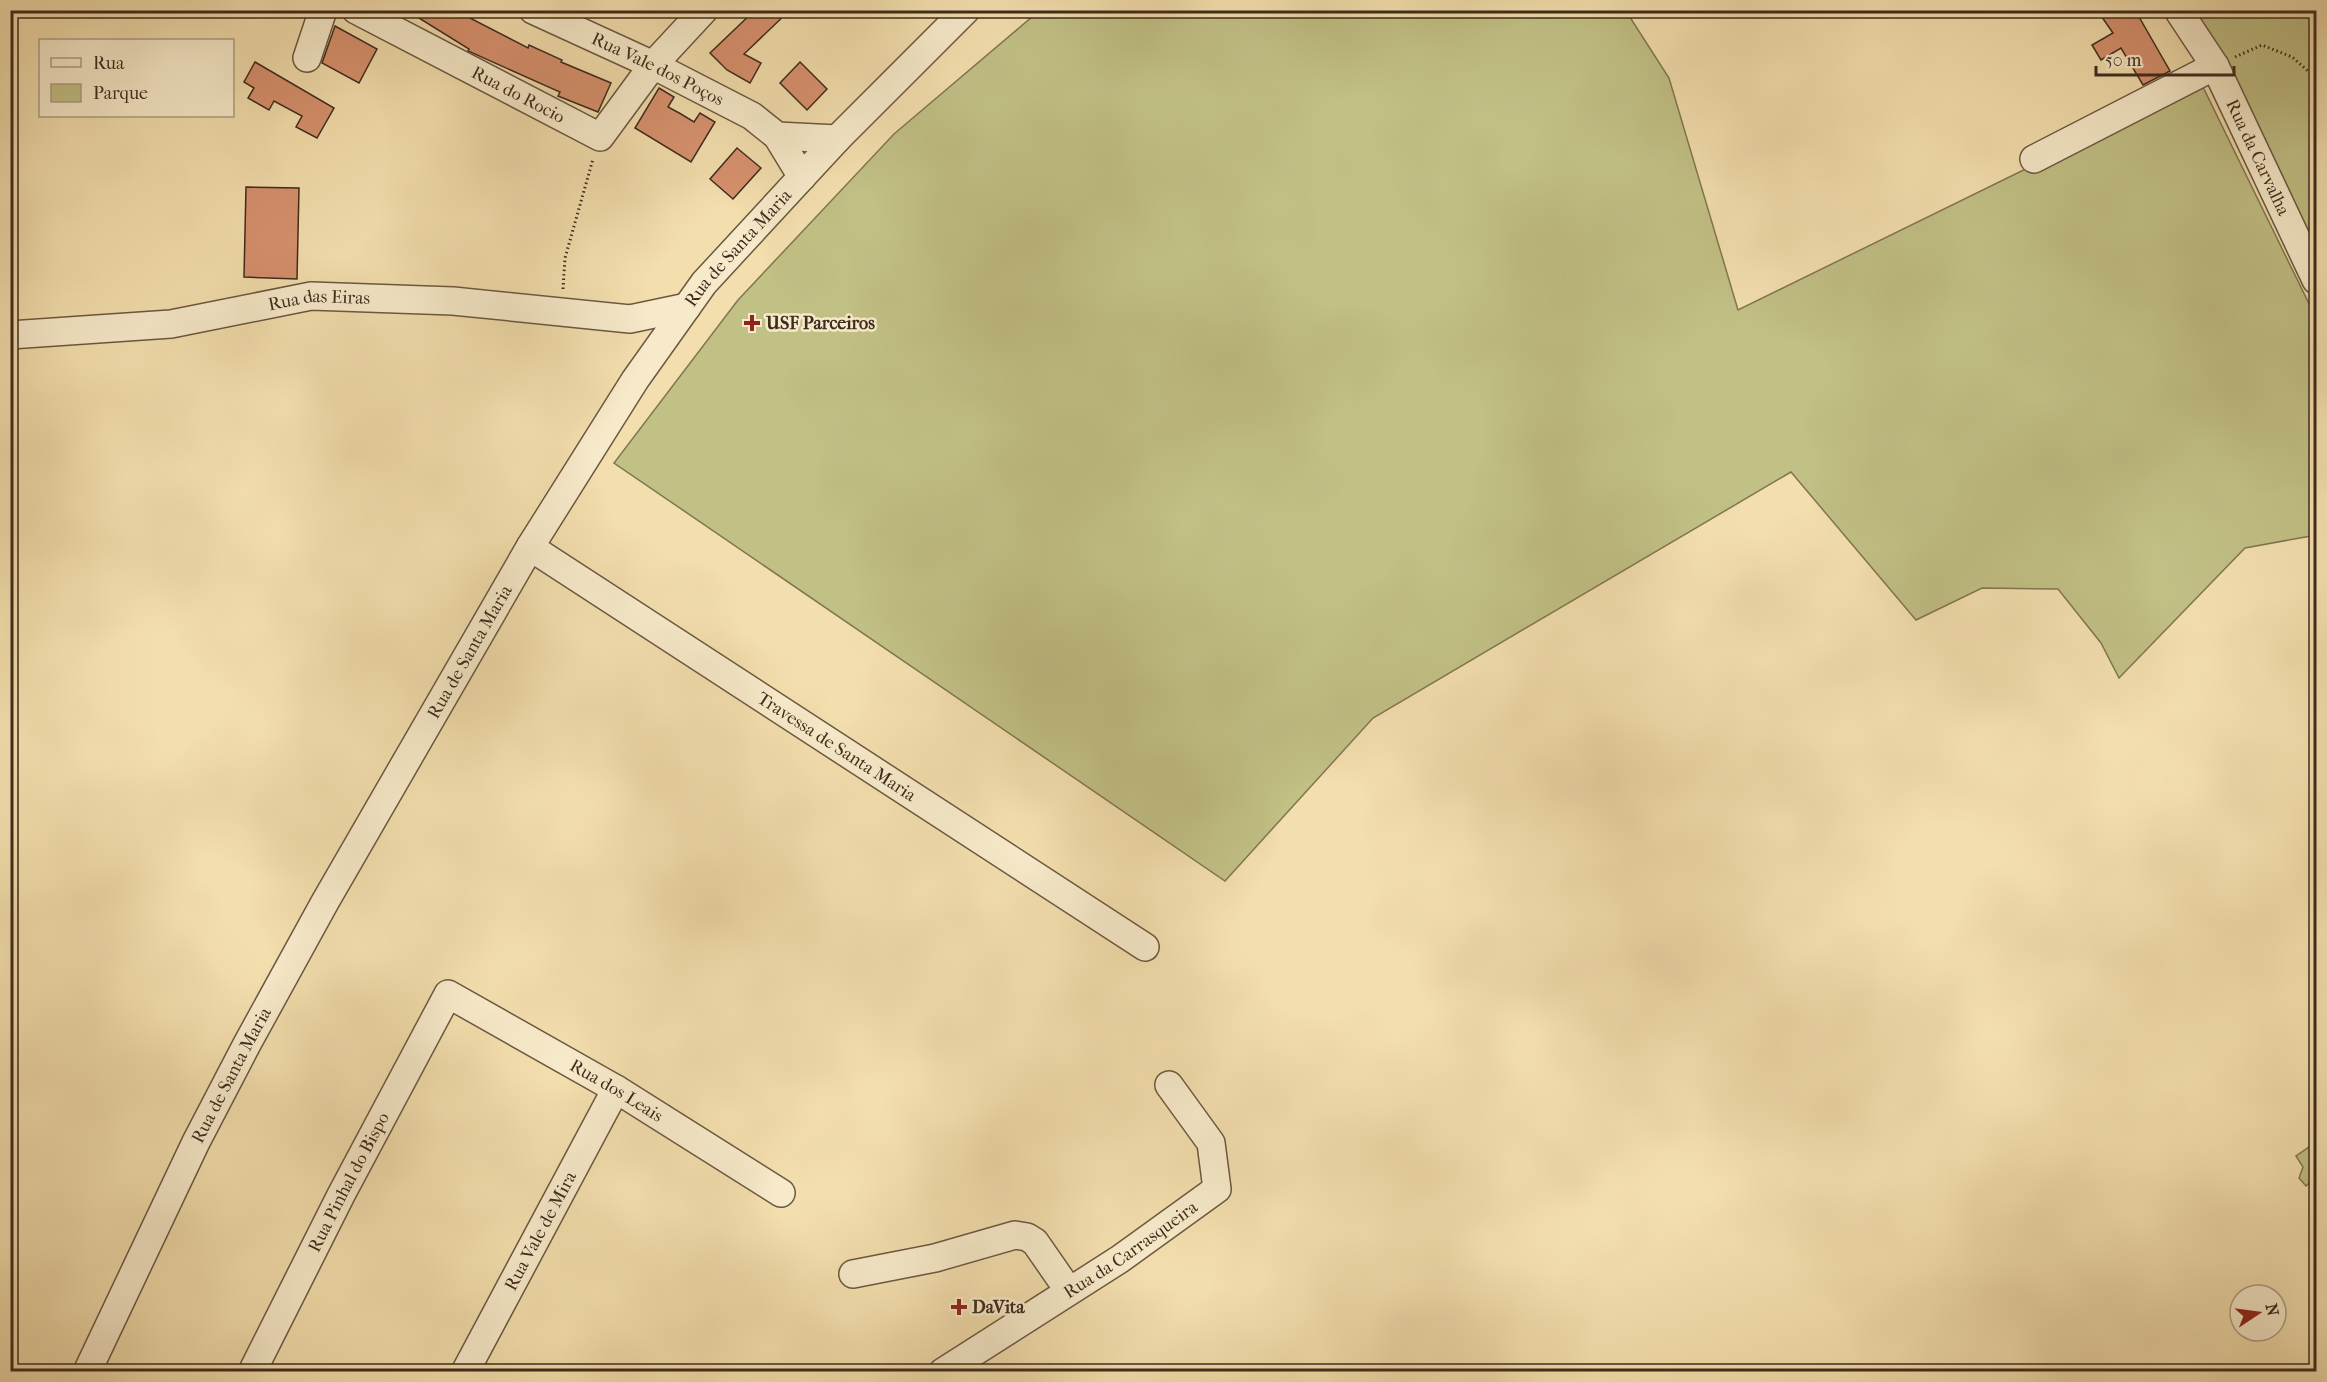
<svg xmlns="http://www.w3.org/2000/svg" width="2327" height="1382" viewBox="0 0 2327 1382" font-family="'IM FELL French Canon',serif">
	<rect width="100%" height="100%" fill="#f3dead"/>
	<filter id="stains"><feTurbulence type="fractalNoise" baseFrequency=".00333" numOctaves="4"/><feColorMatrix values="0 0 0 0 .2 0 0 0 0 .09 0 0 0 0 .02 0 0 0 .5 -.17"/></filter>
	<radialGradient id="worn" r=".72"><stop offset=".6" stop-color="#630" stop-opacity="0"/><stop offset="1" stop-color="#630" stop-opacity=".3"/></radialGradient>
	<!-- green -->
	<path fill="#c1c085" stroke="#807651" stroke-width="1.5" d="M1039,11H1626L1669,78L1738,310L2201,83L2316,318V535L2245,548L2119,678L2101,643L2058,589L1982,588L1916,620L1791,472L1373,718L1225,881L614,463L738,300L894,134Z
		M2189,11H2316V257Z
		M2312,1145L2316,1148V1177L2306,1186L2299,1178L2303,1167L2296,1156Z"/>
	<!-- building -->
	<path fill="#d7916e" stroke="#3e2b1d" stroke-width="1.5" d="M406,10H470L466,16L528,48L529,45L562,60L561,62L611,83L598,112L558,96L560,92L468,51L469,49Z
		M755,10H790L744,54L761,63L750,83L727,70L710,53Z
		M2097,10H2135L2170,71L2143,85L2121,48L2101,60L2092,45L2113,33Z
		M335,26L377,49L359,83L322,63Z
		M255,62L334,108L317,138L296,127L302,116L274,101L269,110L248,98L254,88L244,82Z
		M800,62L827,89L807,110L780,83Z
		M659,88L674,97L668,107L681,114L694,122L700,113L715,122L691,162L635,128Z
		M737,148L761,168L733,199L710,179Z
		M246,187L299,188L297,279L244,277Z"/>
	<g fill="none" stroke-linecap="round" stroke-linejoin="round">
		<!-- minor casing -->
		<g stroke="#6b5841" stroke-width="30">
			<g id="minor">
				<path id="s1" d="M356,10L600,137L653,65L704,10"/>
				<path id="s2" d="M533,10L653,65L752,116L777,136L802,177"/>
				<path id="s3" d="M2178,10L2215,66L2316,280"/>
				<path d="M307,58L323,10"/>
				<path d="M777,136L837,139"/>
				<path d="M2034,159L2215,66"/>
				<path id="s4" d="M10,335L171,324L311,296L453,301L630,319L687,307"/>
				<path id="s5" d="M530,547L1145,947"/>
				<path d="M853,1274L935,1258L1015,1235L1027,1237L1035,1242L1069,1291"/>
				<path id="s6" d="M87,1372L196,1142L247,1044L325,902L530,547L635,380L704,283L837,139L966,10"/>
				<path id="s7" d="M252,1372L341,1195L448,994L616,1089L781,1193"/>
				<path id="s8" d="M465,1372L616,1089"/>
				<path id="s9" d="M943,1372L1120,1259L1217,1189L1211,1143L1169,1085"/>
			</g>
		</g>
		<!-- path -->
		<path stroke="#3e2b1d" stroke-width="3" stroke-dasharray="1.5 3" stroke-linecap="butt" d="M2235,57L2262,45L2292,57L2316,78
			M563,289L565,258L593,159"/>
		<!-- minor -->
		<use href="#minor" stroke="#f7eaca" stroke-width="27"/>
	</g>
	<!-- markers -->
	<g fill="#8f2418" stroke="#f7eaca" stroke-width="2">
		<path d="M749 314h6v6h6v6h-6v6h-6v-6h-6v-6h6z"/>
		<path d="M956 1298h6v6h6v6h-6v6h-6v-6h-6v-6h6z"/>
	</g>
	<g text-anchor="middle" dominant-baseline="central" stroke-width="5" stroke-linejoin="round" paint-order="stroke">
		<!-- street labels -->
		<g font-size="18" fill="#3e2b1d" stroke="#f7eaca">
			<text stroke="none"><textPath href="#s2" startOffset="138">Rua Vale dos Poços</textPath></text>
			<text stroke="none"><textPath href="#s1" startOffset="183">Rua do Rocio</textPath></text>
			<text stroke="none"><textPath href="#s3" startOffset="168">Rua da Carvalha</textPath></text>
			<text stroke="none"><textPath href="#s6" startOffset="1302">Rua de Santa Maria</textPath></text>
			<text stroke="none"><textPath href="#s4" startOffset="312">Rua das Eiras</textPath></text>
			<text stroke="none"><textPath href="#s6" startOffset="816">Rua de Santa Maria</textPath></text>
			<text stroke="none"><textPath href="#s5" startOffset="366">Travessa de Santa Maria</textPath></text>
			<text stroke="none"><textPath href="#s6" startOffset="330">Rua de Santa Maria</textPath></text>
			<text stroke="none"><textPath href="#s7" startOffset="620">Rua dos Leais</textPath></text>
			<text stroke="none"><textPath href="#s7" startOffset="213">Rua Pinhal do Bispo</textPath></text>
			<text stroke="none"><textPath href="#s8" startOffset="160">Rua Vale de Mira</textPath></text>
			<text stroke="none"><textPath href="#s9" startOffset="224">Rua da Carrasqueira</textPath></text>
		</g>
		<!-- poi labels -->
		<g font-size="18" font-weight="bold" fill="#3e2b1d" stroke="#f7eaca" text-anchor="start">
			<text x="766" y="323">USF Parceiros</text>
			<text x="972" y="1307">DaVita</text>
		</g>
	</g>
	<!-- margin -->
	<rect width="2327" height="1382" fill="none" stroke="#f3dead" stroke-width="36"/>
	<rect x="12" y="12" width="2303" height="1358" fill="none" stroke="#3e2b1d" stroke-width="3"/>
	<rect x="18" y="18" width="2291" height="1346" fill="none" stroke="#3e2b1d" stroke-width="1.5"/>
	<!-- legend -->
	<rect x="39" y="39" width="195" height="78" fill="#f7eaca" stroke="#ad9e85" stroke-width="1.5"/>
	<rect x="51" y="58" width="30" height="9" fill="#f7eaca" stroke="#ad9e85" stroke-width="1.5"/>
	<text x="93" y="69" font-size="18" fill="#3e2b1d">Rua</text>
	<rect x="51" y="84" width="30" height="18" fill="#c1c085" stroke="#ad9e85" stroke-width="1.5"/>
	<text x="93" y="99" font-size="18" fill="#3e2b1d">Parque</text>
	<!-- north arrow -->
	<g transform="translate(2258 1313) rotate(77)"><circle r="28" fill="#f7eaca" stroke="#ad9e85" stroke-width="1.5"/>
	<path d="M0-4.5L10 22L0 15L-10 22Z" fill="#8f2418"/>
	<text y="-9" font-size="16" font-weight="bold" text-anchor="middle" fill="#3e2b1d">N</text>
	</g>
	<!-- scale -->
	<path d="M2096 66v9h138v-9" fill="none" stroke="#3e2b1d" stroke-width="3"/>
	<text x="2105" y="66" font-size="18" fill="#3e2b1d" stroke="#f7eaca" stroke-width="4.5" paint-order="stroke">50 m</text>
	<rect width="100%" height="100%" filter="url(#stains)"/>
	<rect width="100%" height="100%" fill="url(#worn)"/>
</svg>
